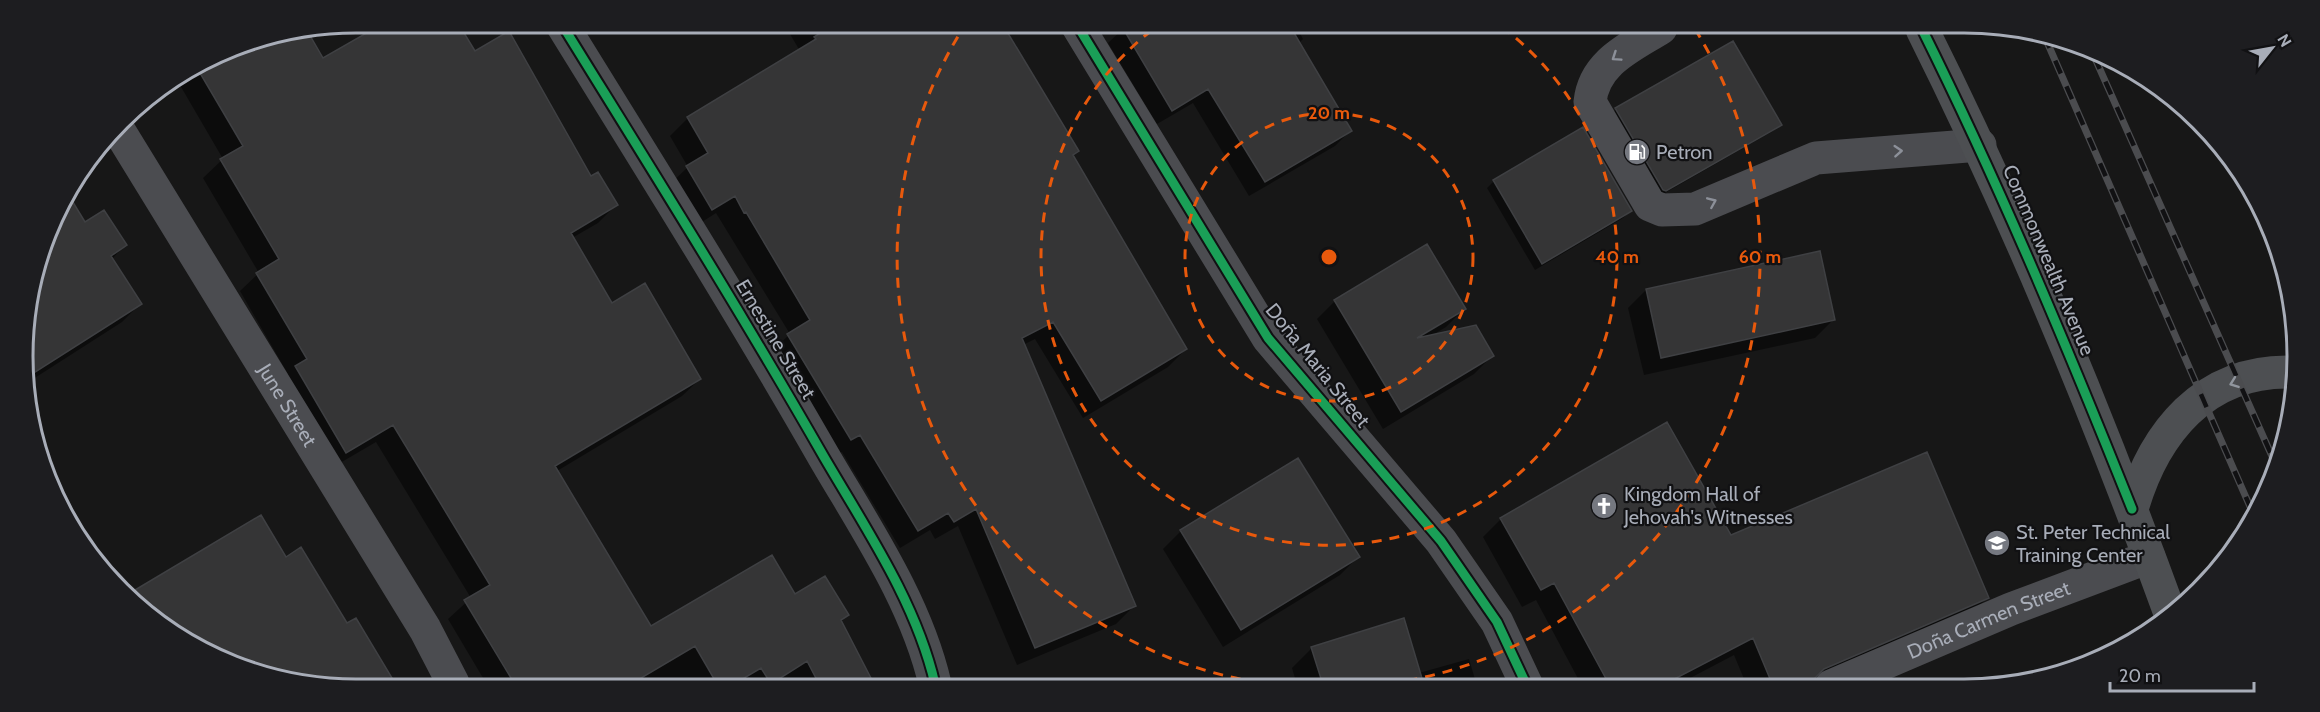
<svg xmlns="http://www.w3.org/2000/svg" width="2320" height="712" viewBox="0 0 2320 712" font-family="Cabin,sans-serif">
	<rect width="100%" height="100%" fill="#171717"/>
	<!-- shadow -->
	<path fill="#0007" d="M387,23H456L474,53L616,205L598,223L572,238L611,305L700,379L682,396L557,471L650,628L795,596L847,615L841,622L873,684L486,683L448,619L471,598L376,442L328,470L278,385L288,374L240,291L259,273L203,178L223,159L177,80L229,48L306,32L323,60Z
		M784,24L1001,25L1077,151L1072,156L1186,349L1168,367L1083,418L1035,339L1023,345L1134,606L1116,624L1017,665L958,526L935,539L930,530L900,548L842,452L833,457L770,353L790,334L716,213L694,227L669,185L688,167L670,136L688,118L800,51Z
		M1127,25L1296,26L1303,39L1298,44L1350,131L1335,146L1249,196L1193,103L1157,124L1108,43Z
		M1616,109L1780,124L1773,131L1658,197L1609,116Z
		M1494,181L1630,211L1623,218L1535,270L1487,188Z
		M67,195L84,224L125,245L112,259L140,304L122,322L30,381L25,313L57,208Z
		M1646,290L1833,320L1815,338L1644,375L1628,308Z
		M1335,301L1464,309L1446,327L1431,336L1492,356L1474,374L1383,429L1317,319Z
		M33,424L46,446L39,453L34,442Z
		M46,469L103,566L79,542Z
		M1501,519L1730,537L1987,598L1969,616L1811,683V686H1747L1734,655L1675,686H1582L1536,600L1522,607L1483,537Z
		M1181,531L1358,557L1340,575L1223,647L1163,549Z
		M285,559L346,625L355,620L393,683H291L170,633Z
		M1312,648L1419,673L1469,659L1477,686L1297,685L1292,668Z"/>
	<!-- building -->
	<path fill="#353536" stroke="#3f4043" stroke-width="1.5" d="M384,23H458L475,51L509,31L591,176L598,172L618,205L571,233L612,303L645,283L701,379L555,466L651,626L772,555L795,594L825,576L849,615L841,620L874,684H819L807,661L771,684L761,668L734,684H717L695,646L631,684L514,683L464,600L490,585L393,425L346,453L295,366L307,359L256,273L279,259L220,159L243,146L197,68L229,48L308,32L323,58Z
		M835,24L1003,25L1079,151L1073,155L1187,349L1101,401L1053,322L1022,338L1136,606L1035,648L976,509L954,522L948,513L918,531L860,435L851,440L787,334L810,320L746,212L744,213L735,196L712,210L686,166L708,153L687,117L816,39L814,37Z
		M1121,25L1290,26L1352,131L1265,182L1208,89L1172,111Z
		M1733,41L1782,125L1666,191L1663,190L1615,108Z
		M1583,127L1632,211L1542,264L1493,180Z
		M68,194L85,222L104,210L127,245L111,256L142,304L29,376L25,312L57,208Z
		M1427,244L1466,309L1417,338L1476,325L1494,356L1401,412L1334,300Z
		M1820,251L1835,320L1661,358L1646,289Z
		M1667,422L1731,535L1927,452L1989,598L1824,669L1814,679L1797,686H1773L1753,638L1661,686H1610L1554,583L1541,590L1500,518Z
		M1298,458L1360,557L1241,630L1180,530Z
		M261,515L286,557L301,547L347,623L356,618L395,683H291L170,633L130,593Z
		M1404,618L1424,685H1323L1311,647Z"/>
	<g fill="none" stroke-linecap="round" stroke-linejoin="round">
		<!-- minor -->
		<g stroke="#4b4c50" stroke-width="33">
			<path d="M561,23C650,167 740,310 824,457C866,529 916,602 935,684"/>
			<path d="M1077,25L1268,338L1441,541L1497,622L1527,686"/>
			<path d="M1661,28C1631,47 1594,62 1590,102L1650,205L1662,210L1695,209L1816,158L1980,145"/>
			<path id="s1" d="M118,129L425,629L453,683"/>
			<path id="s2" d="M1831,686L2011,609L2149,557"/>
		</g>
		<!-- major -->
		<path stroke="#4d4f52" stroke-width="33" d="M1922,29C2017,219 2098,415 2171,616
			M2132,509C2154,433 2204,370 2291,372"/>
		<!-- rail casing -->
		<g stroke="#4b4c4f" stroke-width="7">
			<path id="rail" d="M2044,35L2255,518
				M2094,56L2275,463"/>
		</g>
		<!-- rail -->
		<use href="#rail" stroke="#111113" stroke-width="4.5" stroke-dasharray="14" stroke-linecap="butt"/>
		<!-- cycleway casing -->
		<g stroke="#111113" stroke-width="13">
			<path id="cycleway" d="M561,23C650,167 740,310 824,457C866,529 916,602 935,684
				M1077,25L1268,338L1441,541L1497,622L1527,686
				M1922,29C2000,186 2067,346 2132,509"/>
		</g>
		<!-- cycleway -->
		<use href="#cycleway" stroke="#1a9f57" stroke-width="9"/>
	</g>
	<!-- one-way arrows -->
	<defs><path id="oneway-chevron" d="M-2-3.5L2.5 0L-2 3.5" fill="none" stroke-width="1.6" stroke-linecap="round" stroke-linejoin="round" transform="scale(1.5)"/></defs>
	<g stroke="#8c9099">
		<use href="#oneway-chevron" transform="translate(1616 57) rotate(146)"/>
		<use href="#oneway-chevron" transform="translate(1898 151) rotate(-4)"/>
		<use href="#oneway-chevron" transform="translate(1712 202) rotate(-23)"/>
	</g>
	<use stroke="#91969e" href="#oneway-chevron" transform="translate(2234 383) rotate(160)"/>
	<!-- distance rings -->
	<g fill="none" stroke="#e8590c" stroke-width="3" stroke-dasharray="10 8">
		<circle cx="1329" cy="257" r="144"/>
		<path d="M1502 27A288 288 0 1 1 1156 27"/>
		<path d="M1276 685A431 431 0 0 1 965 25M1695 29A431 431 0 0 1 1378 685"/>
	</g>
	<!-- icons -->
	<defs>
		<g id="fuel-disc" transform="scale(1.35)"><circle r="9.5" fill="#757880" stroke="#111113"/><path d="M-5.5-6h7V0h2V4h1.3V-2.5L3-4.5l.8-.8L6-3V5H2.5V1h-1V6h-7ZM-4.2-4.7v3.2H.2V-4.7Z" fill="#fff"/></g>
		<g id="church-disc" transform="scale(1.35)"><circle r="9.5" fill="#757880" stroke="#111113"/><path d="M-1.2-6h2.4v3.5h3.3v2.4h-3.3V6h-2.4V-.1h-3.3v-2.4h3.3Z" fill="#fff"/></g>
		<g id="school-disc" transform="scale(1.35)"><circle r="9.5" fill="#757880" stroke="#111113"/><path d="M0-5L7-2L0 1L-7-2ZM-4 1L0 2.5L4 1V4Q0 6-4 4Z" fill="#fff"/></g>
	</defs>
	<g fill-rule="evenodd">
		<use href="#fuel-disc" x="1637" y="152"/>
		<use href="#church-disc" x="1604" y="506"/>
		<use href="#school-disc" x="1997" y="543"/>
	</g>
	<g text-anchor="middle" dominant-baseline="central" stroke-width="4.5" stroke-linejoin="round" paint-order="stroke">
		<!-- poi labels -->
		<g font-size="20" fill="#a8adb8" stroke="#111113" text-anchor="start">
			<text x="1656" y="152">Petron</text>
			<text x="1624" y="494">Kingdom Hall of<tspan x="1624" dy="23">Jehovah's Witnesses</tspan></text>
			<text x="2016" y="532">St. Peter Technical<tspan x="2016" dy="23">Training Center</tspan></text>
		</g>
		<!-- street labels -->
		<g font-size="20" fill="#a8adb8" stroke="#111113">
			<text transform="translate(2049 260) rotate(67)">Commonwealth Avenue</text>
			<text transform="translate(776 339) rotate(59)">Ernestine Street</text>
			<text transform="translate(1318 365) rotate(51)">Doña Maria Street</text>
			<text stroke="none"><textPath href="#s1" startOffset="324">June Street</textPath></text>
			<text stroke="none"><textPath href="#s2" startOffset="171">Doña Carmen Street</textPath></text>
		</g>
	</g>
	<!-- crop -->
	<path d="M0 0H2320V712H0ZM356 33H1964A323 323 0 0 1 2287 356V356A323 323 0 0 1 1964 679H356A323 323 0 0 1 33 356V356A323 323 0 0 1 356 33Z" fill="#1d1d20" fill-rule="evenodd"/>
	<path fill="none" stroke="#a8adb8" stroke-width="3" d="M356 33H1964A323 323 0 0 1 2287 356V356A323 323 0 0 1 1964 679H356A323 323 0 0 1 33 356V356A323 323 0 0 1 356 33Z"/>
	<circle cx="1329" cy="257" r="9" fill="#e8590c" stroke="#111113" stroke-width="3"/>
	<g font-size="18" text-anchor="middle" font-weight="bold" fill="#e8590c" stroke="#111113" stroke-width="4.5" stroke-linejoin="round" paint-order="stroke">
		<text x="1329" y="119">20 m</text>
		<text x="1617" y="263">40 m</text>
		<text x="1760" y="263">60 m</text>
	</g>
	<!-- north arrow -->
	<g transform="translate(2272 48) rotate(59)" stroke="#111113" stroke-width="4.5" paint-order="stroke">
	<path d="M0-4.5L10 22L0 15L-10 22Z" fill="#a8adb8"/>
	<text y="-9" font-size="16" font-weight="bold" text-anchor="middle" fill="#a8adb8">N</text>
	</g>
	<!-- scale -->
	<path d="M2110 682v9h144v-9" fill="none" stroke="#a8adb8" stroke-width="3"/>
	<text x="2119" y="682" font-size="18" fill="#a8adb8" stroke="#111113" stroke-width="4.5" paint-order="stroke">20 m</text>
</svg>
